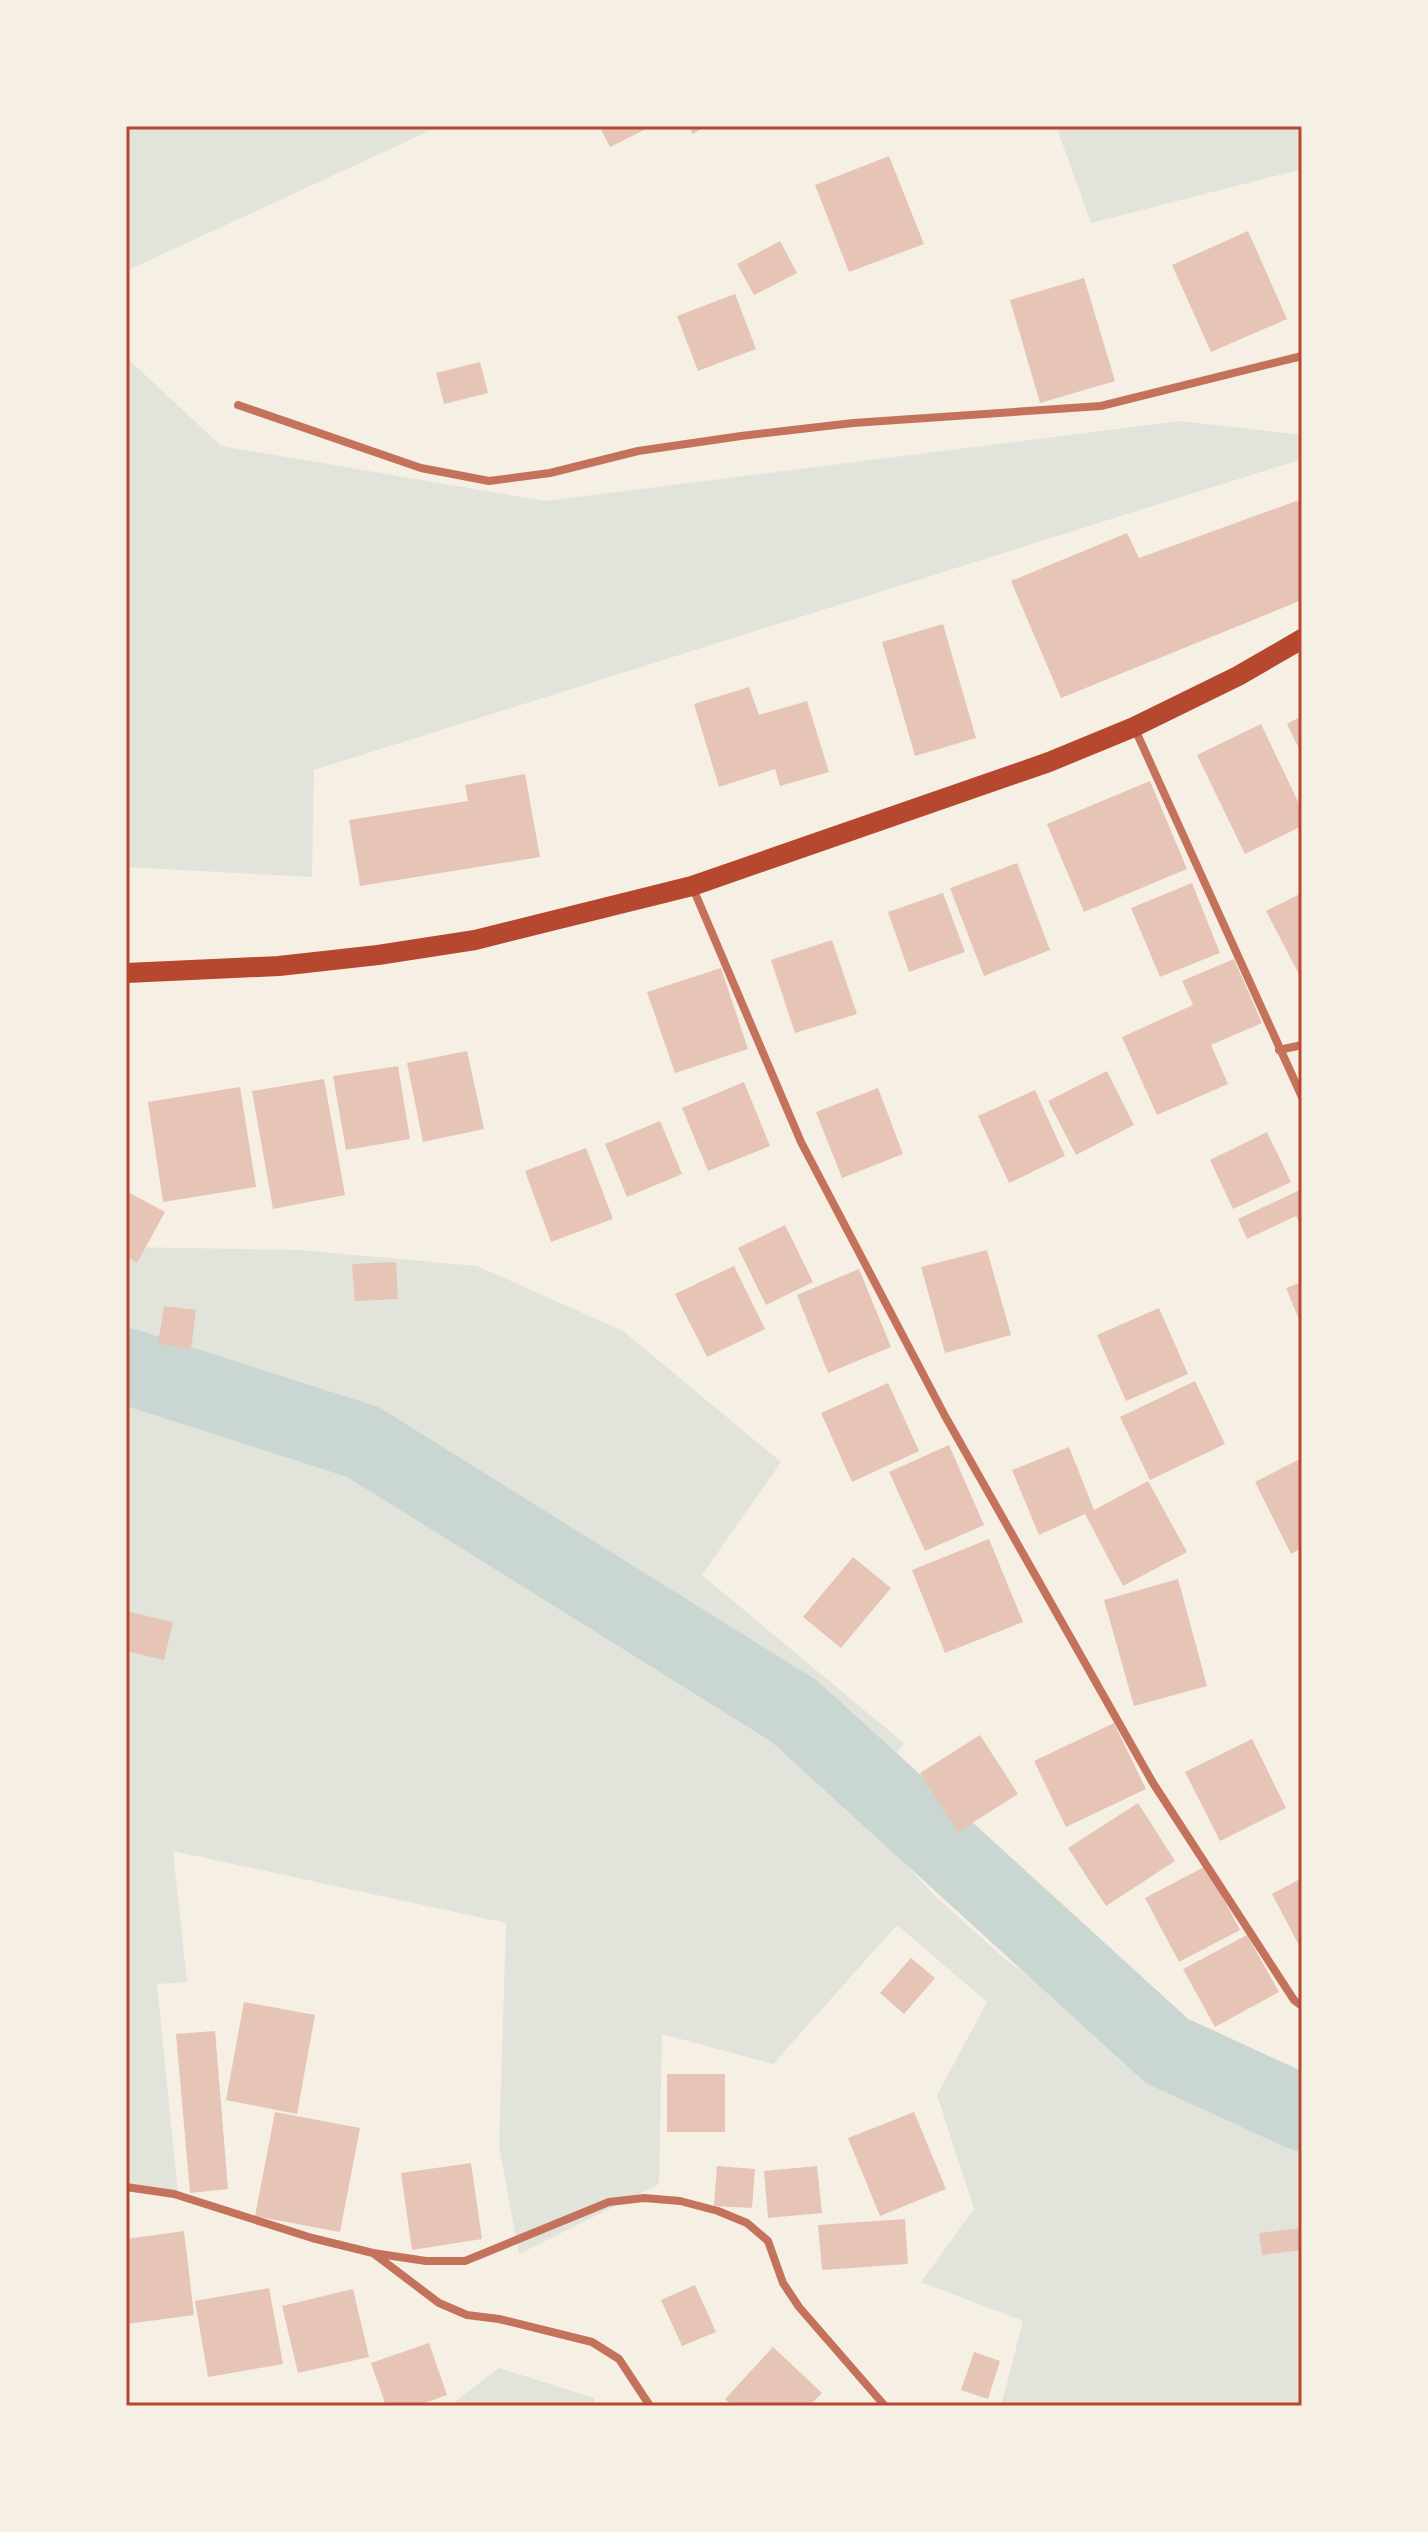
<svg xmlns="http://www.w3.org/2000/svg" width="1428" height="2532" viewBox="0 0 1428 2532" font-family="'Space Grotesk',sans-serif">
	<rect width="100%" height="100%" fill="#f6efe4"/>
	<!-- green -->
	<path fill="#e2e4dc" d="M126,126H440L126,271Z
		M1056,126H1302V169L1091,223Z
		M126,357L221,446L545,501L1180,421L1302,435V459L314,770L312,877L126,867Z
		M126,1247L299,1250L477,1266L623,1331L781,1462L702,1575L904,1743L892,1760L671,1603L393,1421L126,1341Z
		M126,1394L168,1396L354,1455L790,1735L932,1893L1006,1960L1198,2096L1302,2149V2406H1001L1023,2321L921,2282L974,2209L937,2095L987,2002L897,1925L773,2064L662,2034L659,2184L519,2254L499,2146L506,1923L173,1851L187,1982L157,1984L178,2193L126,2186Z
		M499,2368L594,2398V2406H449Z"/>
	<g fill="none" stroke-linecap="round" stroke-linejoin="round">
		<!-- river -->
		<path stroke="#c9d6d2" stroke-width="76" d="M126,1366L363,1442L794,1711L1167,2051L1302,2113"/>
	</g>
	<!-- building -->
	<path fill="#e6c5b7" d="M599,126H652L610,147Z
		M688,126H706L693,134Z
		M889,156L924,244L849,272L815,185Z
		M1248,231L1287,319L1211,352L1172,265Z
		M780,241L797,273L754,295L737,264Z
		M1084,278L1115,381L1040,403L1010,300Z
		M735,294L756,349L698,371L677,316Z
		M480,362L488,393L444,404L436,373Z
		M1302,499V600L1061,698L1011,581L1127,533L1139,558Z
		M943,624L976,738L915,756L882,642Z
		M749,687L759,715L807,701L829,772L780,786L775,769L719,787L694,704Z
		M1302,716V755L1287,724Z
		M1261,724L1302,810V826L1245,854L1197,755Z
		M525,774L540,857L360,886L349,820L468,801L465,785Z
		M1150,781L1187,869L1084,912L1047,824Z
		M1017,863L1050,950L984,976L950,888Z
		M1192,883L1220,953L1160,977L1131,908Z
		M943,893L965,952L909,972L888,912Z
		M1302,893V980L1266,911Z
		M832,940L857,1014L795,1033L771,960Z
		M1234,959L1262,1023L1211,1045L1228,1084L1157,1115L1122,1037L1193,1005L1182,981Z
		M721,968L748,1049L675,1073L647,992Z
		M467,1051L484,1129L423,1142L407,1063Z
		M398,1066L410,1139L346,1150L333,1076Z
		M1107,1071L1134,1125L1076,1155L1048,1101Z
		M324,1079L345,1195L273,1209L252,1091Z
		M744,1082L770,1146L708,1171L682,1108Z
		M240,1087L256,1187L163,1202L148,1102Z
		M878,1088L903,1154L842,1178L816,1112Z
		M1035,1090L1065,1156L1009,1183L978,1116Z
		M660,1121L682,1174L627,1197L605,1144Z
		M1267,1132L1291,1182L1233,1209L1210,1160Z
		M586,1148L613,1219L551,1242L525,1171Z
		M1302,1189V1228L1296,1216L1247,1239L1238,1219Z
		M126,1191L165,1212L137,1263L126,1256Z
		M785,1225L813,1282L766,1305L738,1248Z
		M987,1250L1011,1335L945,1353L921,1267Z
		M396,1262L398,1299L355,1301L352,1264Z
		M734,1266L765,1329L707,1357L675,1294Z
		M859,1269L891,1347L828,1373L797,1295Z
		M1302,1282V1327L1286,1288Z
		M164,1306L196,1310L191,1349L158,1344Z
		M1159,1308L1188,1374L1126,1401L1097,1335Z
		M1195,1381L1225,1444L1150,1480L1120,1417Z
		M888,1383L919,1451L852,1482L821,1413Z
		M949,1445L984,1525L925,1551L889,1472Z
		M1069,1447L1094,1510L1148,1481L1187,1552L1123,1586L1085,1514L1039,1535L1012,1470Z
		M1302,1458V1548L1291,1554L1255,1482Z
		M989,1539L1023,1622L945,1653L912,1570Z
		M853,1557L891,1588L841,1648L803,1617Z
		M1178,1579L1207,1686L1134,1706L1104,1600Z
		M126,1611L173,1622L164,1660L126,1651Z
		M1114,1723L1146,1789L1066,1827L1034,1761Z
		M980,1735L1018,1794L958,1832L920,1773Z
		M1252,1739L1286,1808L1220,1841L1185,1772Z
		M1138,1803L1175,1861L1106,1906L1068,1848Z
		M1206,1866L1240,1930L1179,1962L1145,1898Z
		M1302,1878V1951L1272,1894Z
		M1247,1935L1279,1992L1215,2027L1183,1969Z
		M911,1958L935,1978L904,2014L880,1993Z
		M244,2002L315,2015L297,2114L226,2100Z
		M215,2031L228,2189L190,2193L176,2034Z
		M667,2074H725V2132H667Z
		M275,2112L360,2128L340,2232L255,2216Z
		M914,2112L946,2189L880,2216L848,2138Z
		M471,2163L482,2239L412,2250L401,2173Z
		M717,2166L755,2169L752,2208L714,2206Z
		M817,2166L822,2213L768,2218L764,2171Z
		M905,2219L908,2264L822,2270L818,2225Z
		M1302,2228V2250L1262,2255L1259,2233Z
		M184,2231L194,2315L127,2324L126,2239Z
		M695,2285L716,2332L682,2346L661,2300Z
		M269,2288L283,2364L208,2377L195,2301Z
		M353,2289L369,2357L298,2373L282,2306Z
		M429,2343L447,2395L416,2406H386L371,2363Z
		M773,2347L822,2393L809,2406H732L725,2399Z
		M974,2352L1000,2361L988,2399L961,2390Z"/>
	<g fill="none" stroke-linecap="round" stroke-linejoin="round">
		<!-- minor -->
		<path stroke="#c5725c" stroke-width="8" d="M238,405L421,468L489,481L550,473L638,451L741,436L853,423L1101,406L1302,356
			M1134,727L1302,1097
			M692,886L801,1142L945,1416L1153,1783L1294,2000L1302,2006
			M1279,1050L1302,1045
			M126,2187L174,2194L312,2238L373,2253L426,2261H465L609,2202L644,2198L680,2201L718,2211L747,2223L768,2241L783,2283L799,2307L885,2406
			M373,2253L439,2303L467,2315L499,2319L592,2342L619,2359L650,2406"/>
		<!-- primary -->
		<path stroke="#b5482f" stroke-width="20" d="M126,973L279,966L378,955L475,940L692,886L1049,762L1134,727L1238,676L1302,639"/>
	</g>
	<!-- border -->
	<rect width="1428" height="2532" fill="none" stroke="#f6efe4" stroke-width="256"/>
	<rect x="128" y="128" width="1172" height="2276" fill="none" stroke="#b5482f" stroke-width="3"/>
</svg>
